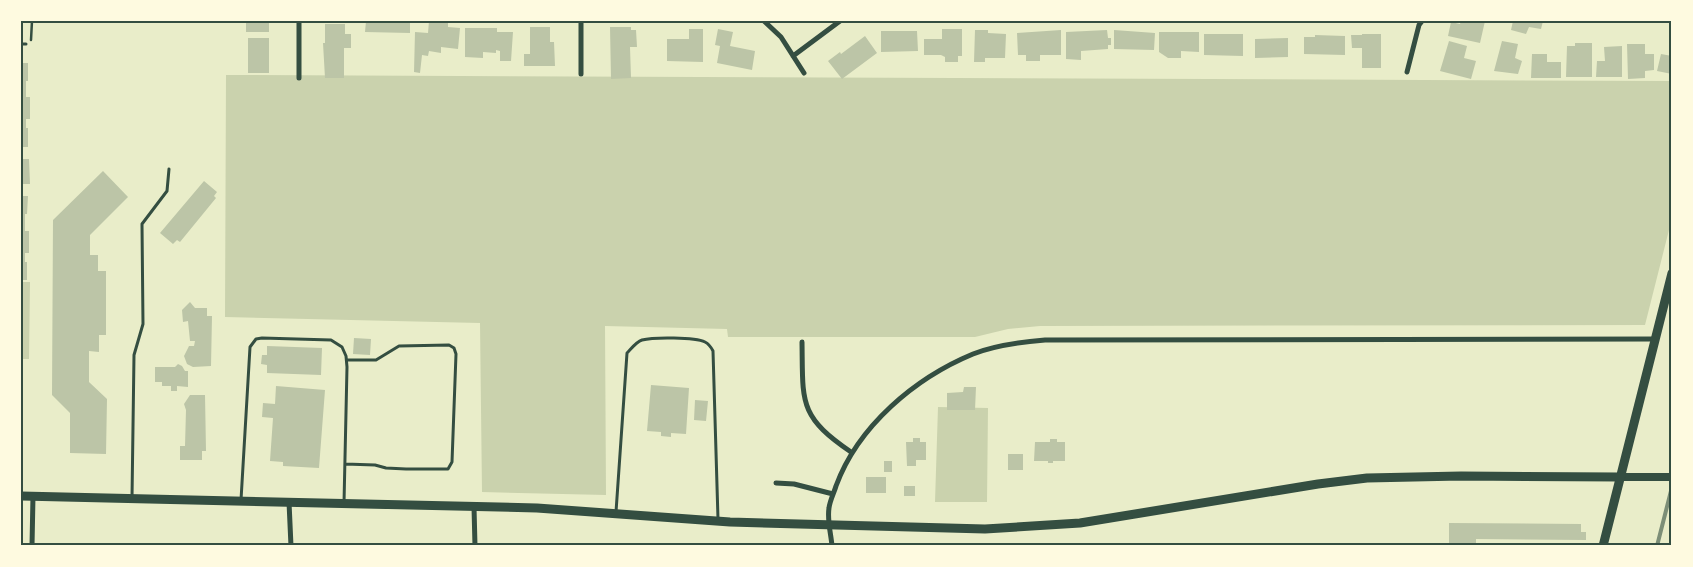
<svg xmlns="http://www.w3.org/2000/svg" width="1693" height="567" viewBox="0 0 1693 567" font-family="'Noto Sans',sans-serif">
	<rect width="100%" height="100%" fill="#e9edc9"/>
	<!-- green -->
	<path fill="#cad2ad" d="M226,75L1672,81V218L1645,325L1040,326L1008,329L975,337H728L727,329L605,326L606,495L482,492L480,323L225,317Z
		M21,282H30L29,359H21Z
		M938,407L988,408L987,502H935Z"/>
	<!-- building -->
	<path fill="#bcc5a7" d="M246,21H269V32H246Z
		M366,21H410V33L365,32Z
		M429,21L448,22V27L460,28L458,49L441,47V53L429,51L428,56L422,55L420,73L414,72L415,32L428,33Z
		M1461,21H1485L1480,43L1448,36L1451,22L1460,24Z
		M1513,21H1543L1541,29L1529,27L1526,34L1511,30Z
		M325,24H345V34H351V48H344V78H325L323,43H325Z
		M530,27H550V42H554L555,66H524V54H530Z
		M610,27H631V30H636L637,47H630L631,78L611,79Z
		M465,28H497V32H513L511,61H500V51L496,50V53L483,52V58L465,57Z
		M689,29H703V62L667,61V39H689Z
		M718,29L733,32L730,46L755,51L752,70L717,63L720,46L715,45Z
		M942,29H962V56H958V62H945V57L941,55H924V39H942Z
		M975,30H988V33L1006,34L1005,58H985V62H974Z
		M1061,30V55H1040V61H1026V55H1018L1017,33Z
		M1107,30L1108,38H1111V45H1108V49L1081,51V60L1066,59V32Z
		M1114,30L1155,33L1154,50L1114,49Z
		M881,31H917L918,51L881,52Z
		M1159,32H1199V52L1181,51V58H1168L1159,52Z
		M1204,34H1243V56L1204,55Z
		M1362,34H1381V68H1362V48H1352L1351,35H1362Z
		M1315,35L1345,36V55L1304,54V37H1315Z
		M865,36L877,53L842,79L828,61L840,52L841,54Z
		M248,38H269V73H248Z
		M1288,38V57L1255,58V39Z
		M1449,41L1467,46L1464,58L1476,61L1471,79L1440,71Z
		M1502,41L1518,44L1515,58L1522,61L1518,74L1494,71Z
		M1575,43H1592V77H1566L1567,46H1575Z
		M1627,44H1645V54H1654V70L1645,71V78L1628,79Z
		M1622,46V77H1596L1597,61H1605L1604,47Z
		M1532,54H1547V62H1561V78H1531Z
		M1661,54L1672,56V74L1657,71Z
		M21,63H28V81H26V97H30V119H26V128H28V147H21Z
		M21,159H29L30,184H21Z
		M103,171L128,197L90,235V255H98V271H106V335H99V352L89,351V382L107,399L106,454L70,453V413L52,395L53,220Z
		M204,181L217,192L214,196L216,198L180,242L177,240L173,244L160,233Z
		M21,196H28L27,214H25V231H29V253H25V262H27V280H21Z
		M190,302L195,308H207V316H212L211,366L193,367L187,364L184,356L189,346H194L195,341H190L188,321L183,322L182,310Z
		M354,338L371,339L370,355L353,354Z
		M267,346L322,348L321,375L267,373V365L261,364L262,355H267Z
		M178,364L182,366L185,371H188V387L177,386V391H171V386H162V382H155V367H175Z
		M651,385L689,388L686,434L671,433V437L661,436V432L647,431Z
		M276,386L325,390L319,468L283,466V462L270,461L273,418L262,417L263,403L275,404Z
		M964,387H976L975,410H947V393L963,392Z
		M190,395H205L206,451H202V460H180V446H185L186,410L184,404Z
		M695,400L708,401L706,421L694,420Z
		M913,438H920V442H926V460H916V466H907L906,442H913Z
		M1050,439H1057V442H1065V461H1053V463H1048V461H1034L1035,442H1050Z
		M1008,454H1023V470H1008Z
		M884,461H892V472H884Z
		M866,477H886V493H866Z
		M904,486H915V496H904Z
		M1449,523L1581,524V532H1586V540L1476,539V546H1451L1449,544Z"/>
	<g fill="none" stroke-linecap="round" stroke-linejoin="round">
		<!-- path -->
		<path stroke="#344e41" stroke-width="2.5" d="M31,40L32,21"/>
		<!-- service -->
		<path stroke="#344e41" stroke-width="3" d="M21,44H26
			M345,464L375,465L386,468L406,469H448L452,462L456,354L454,348L449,345L399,346L376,360H347
			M132,498L134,355L143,324L142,224L167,191L169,169
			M241,500L250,347L256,339L262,338L331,340L342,347L346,356L347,367L344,503
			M616,512L627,353C631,349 636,342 642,340C653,337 695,337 705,342C709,344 711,347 713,351L718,519"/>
		<!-- minor -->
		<path stroke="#344e41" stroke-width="5" d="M581,21V74
			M764,21L781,37L804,73
			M793,56L840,21
			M1407,72L1419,25L1422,21
			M299,78V21
			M802,342C803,402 798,416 851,452
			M776,483L794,484L833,494
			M289,502L291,546
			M474,507L475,546
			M32,546L33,496
			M832,546C831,534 827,520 829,508C830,500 834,493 836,486C858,426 915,378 973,354C996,345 1021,342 1045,340L1655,339"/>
		<!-- tertiary -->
		<path stroke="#344e41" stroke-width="8" d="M1620,477H1672"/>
		<!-- secondary -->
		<path stroke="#344e41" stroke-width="9" d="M21,496L537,508L730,522L985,529L1080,523L1318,484L1367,478L1461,476L1620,477
			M1603,546L1672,273"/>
		<!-- rail -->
		<path stroke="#7c8e77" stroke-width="4" d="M1657,546L1672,487"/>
	</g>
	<!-- border -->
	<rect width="1693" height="567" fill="none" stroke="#fefae0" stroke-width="45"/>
	<rect x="22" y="22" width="1648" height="522" fill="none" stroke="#344e41" stroke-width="2"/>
</svg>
